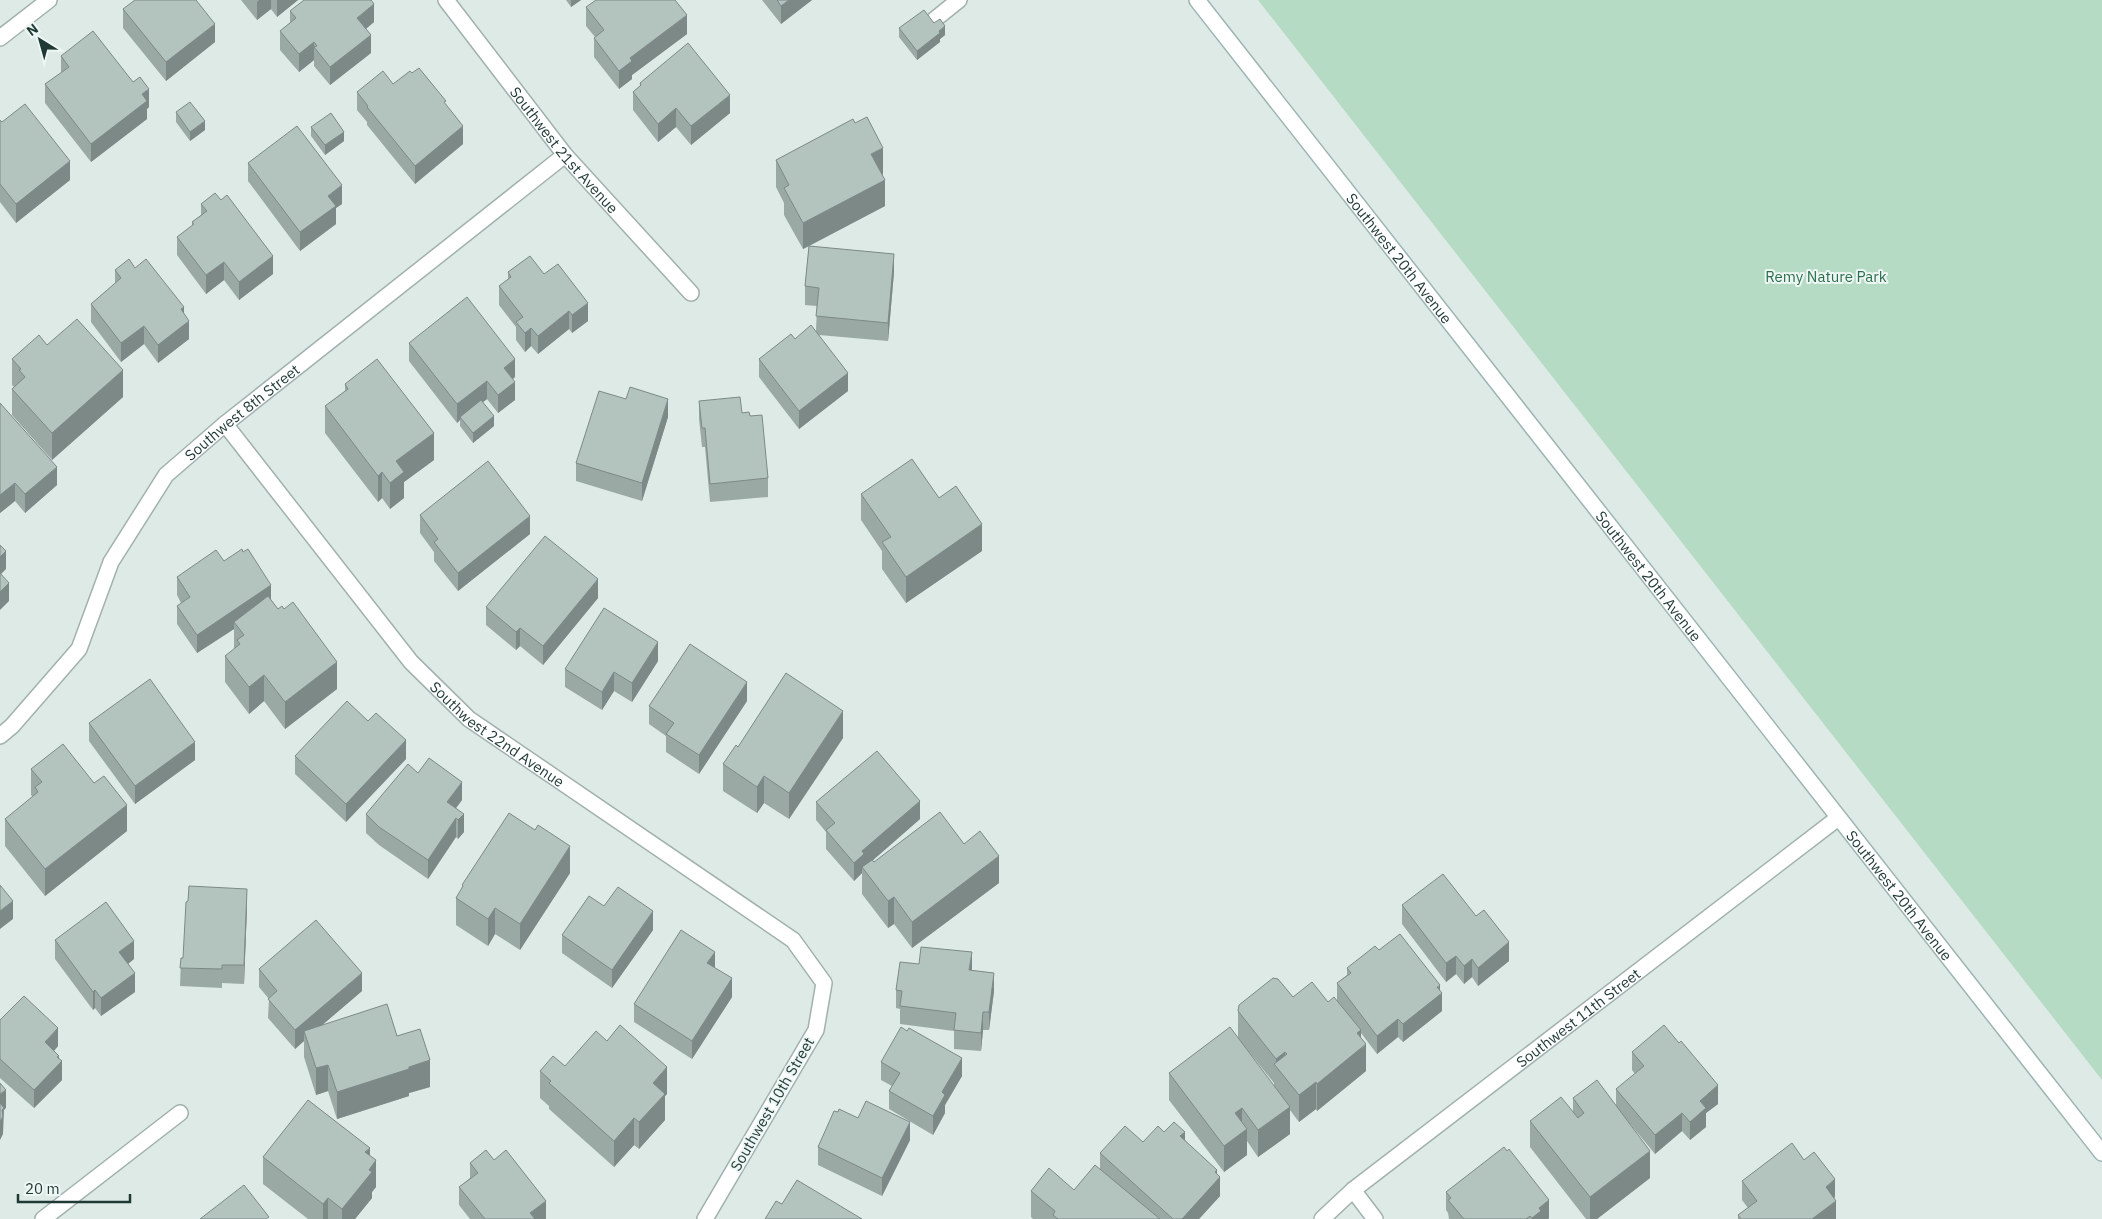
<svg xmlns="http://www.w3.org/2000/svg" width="2102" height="1219" viewBox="0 0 2102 1219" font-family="'IBM Plex Sans',sans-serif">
	<rect width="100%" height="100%" fill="#deeae6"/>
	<!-- green -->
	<path fill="#b6dbc5" d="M1258,0H2102V1081V1080Z"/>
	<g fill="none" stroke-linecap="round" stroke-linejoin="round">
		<!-- lane casing -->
		<g stroke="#a1b1ad" stroke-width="18">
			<path id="lane" d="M934,20L959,0"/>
		</g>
		<!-- street casing -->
		<g stroke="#a1b1ad" stroke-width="18">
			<g id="street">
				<path id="s1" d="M446,0L565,155L691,293"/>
				<path d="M0,38L49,0"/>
				<path id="s2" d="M225,424L411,662L469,719L793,940L824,983L816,1030L705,1219"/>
				<path id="s3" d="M0,736L12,726L79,649L111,562L166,475L225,424L565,155"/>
				<path d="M1353,1190L1375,1219"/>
				<path d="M43,1219L180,1113"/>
				<path id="s4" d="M1322,1219L1353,1190L1838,818"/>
			</g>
		</g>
		<!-- secondary casing -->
		<g stroke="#9db5b0" stroke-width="18">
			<g id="secondary">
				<path id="s5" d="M1197,0L2102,1153"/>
			</g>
		</g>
		<!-- lane -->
		<use href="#lane" stroke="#fff" stroke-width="15"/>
		<!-- street -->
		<use href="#street" stroke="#fff" stroke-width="15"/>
		<!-- secondary -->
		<use href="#secondary" stroke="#fff" stroke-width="15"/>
	</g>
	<!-- wall -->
	<path fill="#9aa9a4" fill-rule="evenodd" d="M241,0H298L277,17L271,9L257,20Z
		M566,0H581L571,7Z
		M762,0H812L781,24Z
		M586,7L687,34L632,75V79L619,89L594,57V38L595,37L586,26Z
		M123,9L215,42L166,81L123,28Z
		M290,11L374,22L366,29L371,53L330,85L314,66V60L299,72L280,50V31L290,23Z
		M934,23L945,35L940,39V42L917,60L899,37V28Z
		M61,56L133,82L149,107L147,109V119L91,162L45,103V84L61,73Z
		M640,83L730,113L691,145L676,127L658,142L633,110V92L640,86Z
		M393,84L446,105L463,144L415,184L367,125V122L357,110V92Z
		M176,112L205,130L190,141L176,122Z
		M0,120L70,180L16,223L0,202Z
		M311,127L344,141L325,155L311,136Z
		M776,160L883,174L882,175L885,206L809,246L894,272L888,341L819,335L848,391L799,429L759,377V359L795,339L816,331L817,306L805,305V286L809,246L803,249L784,215V203L776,187Z
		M248,163L342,204L336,208V224L300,251L248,181Z
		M201,204L273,274L239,300L224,280L206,294L177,255V237L192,226V222L201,215Z
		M135,268L184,313L189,339L158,363L144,344L121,362L91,322V304L115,284V270Z
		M508,272L544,274L588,321L572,333L569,329L538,354L531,346L525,352L516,340V327L499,305V286L508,279Z
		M409,343L515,377L513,379L515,400L498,413L487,399L483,402L494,426L473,443L460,426V420L457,423L409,361Z
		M47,345L123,397L52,460L12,415V389L14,387L12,385V359Z
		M345,384L434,460L404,482V498L390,509L382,498L378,502L325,433V406L345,391Z
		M699,401L742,413L768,478V497L710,502L705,447H702L699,419Z
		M0,403L57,485L25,513L15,501L0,513Z
		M668,417L642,501L576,481V463Z
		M861,494L939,498L982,551L906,603L882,569V551L861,520Z
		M420,515L530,534L458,591L434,561V552L420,533Z
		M224,561L271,600L337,689L285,729L264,701L249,714L225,682V656L234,649V629L197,653L177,624V606L181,603L177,595V577Z
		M598,598L543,665L520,646L516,650L486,625V607Z
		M658,661L632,702L614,691L602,710L565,687V669Z
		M747,701L699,774L666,752V736L649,724V706Z
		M89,723L195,760L135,804L89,741Z
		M843,738L789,819L764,803L757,813L723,791V764L738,747Z
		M295,756L406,759L346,822L295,774Z
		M31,769L94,783L127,831L45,896L5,846V819L33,797L31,795Z
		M418,773L462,800L456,808L464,832L458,839L456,837L428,879L379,845L366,833V814Z
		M816,802L920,819L873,860L874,862L964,844L999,883L912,948L894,924L888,928L862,894V873L854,881L826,849V832L816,820Z
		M570,873L520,950L495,934L488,946L456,925V898L462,889V885Z
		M1402,905L1509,961L1478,986L1472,977L1464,984L1456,974L1446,982L1402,924Z
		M604,906L653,930L612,988L562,953V935Z
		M247,907L244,984L222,983V988L180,986L181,958H183Z
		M55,940L134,959L128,964L135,992L101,1016L95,1008L93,1010L55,959Z
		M1379,950L1440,991L1442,1011L1403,1042L1398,1037L1377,1054L1361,1033V1037L1366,1071L1317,1111L1316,1109L1299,1122L1290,1110V1134L1258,1157L1247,1141V1155L1224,1172L1169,1100V1073L1238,1038V1011L1293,997L1328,1002L1337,1000V983L1347,975V968ZM1241,1042L1274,1083V1087Z
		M715,968L732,997L692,1059L634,1022V1004Z
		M259,969L362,991L322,1025L397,1036L430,1087L409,1093V1096L337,1119L328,1091L316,1095L304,1057V1041L295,1049L268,1018L269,999L259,987Z
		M972,971L994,991L989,1030H983L981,1051L954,1049V1031L900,1024V1009L896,1008V990Z
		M0,1020L58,1046L54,1051L59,1059L62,1080L34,1108L0,1078Z
		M1632,1052L1718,1104L1706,1113V1127L1690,1140L1682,1131L1655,1154L1626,1119L1650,1178L1597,1219H1586L1530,1147V1121L1573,1113V1098L1616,1106V1089L1635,1074L1632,1070Z
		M881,1062L962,1076L945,1105V1113L933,1135L889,1109V1091L892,1086L881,1080Z
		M565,1066L667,1094L665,1096V1120L639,1149L634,1145L614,1167L549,1109V1106L540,1098V1071Z
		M838,1112L910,1140L882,1196L818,1165V1147Z
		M1164,1132L1185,1140L1217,1175L1220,1196L1199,1219H1033L1031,1217V1191L1074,1190L1100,1169V1153L1143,1142Z
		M370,1155L376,1187L372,1192V1198L355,1219H308L263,1184V1157Z
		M494,1160L546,1219H470L459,1205V1187L470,1178V1163Z
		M1742,1181L1835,1197L1834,1198L1836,1219H1738V1215L1748,1208L1742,1200Z
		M1446,1192L1549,1218L1548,1219H1449L1448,1213L1446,1210Z"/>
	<!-- shaded-wall -->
	<path fill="#7d8986" d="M259,0H271V9L257,20V2Z
		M277,0H298L277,17Z
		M571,0H581L571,7Z
		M789,0H812L781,24V6Z
		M374,4V22L357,36V18Z
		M687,15V34L632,75V79L619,89V71L630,58Z
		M215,24V42L166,81V62Z
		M945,26V35L940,39V42L917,60V51Z
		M371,35V53L330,85V67Z
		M314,42V60L299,72V54Z
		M149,89V107L147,109V119L91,162V144L142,94Z
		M730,95V113L691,145V126Z
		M676,108V127L658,142V124Z
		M205,121V130L190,141V132Z
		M463,126V144L415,184V166Z
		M344,132V141L325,155V145Z
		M883,148V174L871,180V154Z
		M70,161V180L16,223V204Z
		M885,180V206L803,249V223Z
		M342,185V204L336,208V224L300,251V232L328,196Z
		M894,254V272L888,341V323Z
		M273,256V274L239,300V282Z
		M224,262V280L206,294V275Z
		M588,303V321L572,333V315Z
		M184,307V325L189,321V339L158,363V345L181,309Z
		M569,311V329L538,354V336Z
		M144,326V344L121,362V343Z
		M531,328V346L525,352V333Z
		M515,359V377L504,386V368Z
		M123,370V397L52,460V433Z
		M848,373V391L799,429V411Z
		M487,381V399L461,419L460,417V420L457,423V404Z
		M515,382V400L498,413V395Z
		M668,399V417L642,501V483Z
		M494,416V426L473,443V433Z
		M434,433V460L404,482V498L390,509V483L396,461Z
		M57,467V485L25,513V494Z
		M382,472V498L378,502V476Z
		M15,483V501L0,513V495Z
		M530,516V534L458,591V573Z
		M982,524V551L906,603V577Z
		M6,551V569L0,575V557Z
		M598,579V598L543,665V646Z
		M9,583V601L0,610V592Z
		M271,585V603L234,622V629L197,653V635Z
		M520,628V646L516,650V632Z
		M658,642V661L632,702V683Z
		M337,662V689L285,729V702Z
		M614,672V691L602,710V692Z
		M264,675V701L249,714V687Z
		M747,682V701L699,774V755Z
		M843,711V738L789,819V793Z
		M406,740V759L346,822V804Z
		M195,742V760L135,804V786Z
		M764,776V803L757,813V787Z
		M462,782V800L447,820V802Z
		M920,801V819L864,868L862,867V873L854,881V863L862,851Z
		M127,805V831L45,896V869Z
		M464,814V832L458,839V820Z
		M456,818V837L428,879V860Z
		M570,846V873L520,950V924Z
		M999,856V883L912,948V922Z
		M247,889V907L244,984V965Z
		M894,897V924L888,928V901Z
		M13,901V919L0,929V911Z
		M495,908V934L488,946V919Z
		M653,911V930L612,988V970Z
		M134,941V959L119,971V952Z
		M1509,942V961L1478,986V968Z
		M715,952V970L707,963Z
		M972,952V970H969Z
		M1456,956V974L1446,982V963Z
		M1472,959V977L1464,984V966Z
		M135,973V992L101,1016V998Z
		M362,973V991L306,1039L304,1031V1041L295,1049V1030Z
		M994,973V991L989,1030V1012Z
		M732,978V997L692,1059V1041Z
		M1440,985V995L1442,993V1011L1403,1042V1024Z
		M95,990V1008L93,1010V992Z
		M983,1012V1030L981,1051V1033Z
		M1398,1019V1037L1377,1054V1036Z
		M58,1028V1046L45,1061V1042Z
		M1361,1030V1049L1366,1044V1071L1317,1111V1084L1357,1033Z
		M1285,1052V1077L1276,1067V1059Z
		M59,1056V1064L62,1061V1080L34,1108V1090Z
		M962,1058V1076L945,1105V1113L933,1135V1116L942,1092Z
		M430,1060V1087L409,1093V1096L337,1119V1092L409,1067Z
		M328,1065V1091L316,1095V1068Z
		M667,1067V1094L665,1096V1120L639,1149V1122L653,1083Z
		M1316,1082V1109L1299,1122V1095Z
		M1718,1085V1104L1706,1113V1127L1690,1140V1122L1700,1101Z
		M6,1090V1108L4,1110L3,1134L0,1140V1094Z
		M1290,1107V1134L1258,1157V1130Z
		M1242,1108V1132L1247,1129V1155L1224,1172V1146L1235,1113Z
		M1682,1113V1131L1655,1154V1135Z
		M634,1118V1145L614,1167V1141Z
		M910,1122V1140L882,1196V1178Z
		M1185,1132V1150L1180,1136Z
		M370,1148V1168L376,1160V1187L372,1192V1198L355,1219H342V1209L365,1152Z
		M1650,1151V1178L1597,1219H1590V1197Z
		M1217,1170V1180L1220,1177V1196L1199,1219H1182L1215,1172Z
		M1835,1179V1197L1826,1205V1187Z
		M328,1198V1219H323V1204Z
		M1549,1200V1218L1548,1219H1532V1218L1539,1208Z
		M546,1201V1219H530V1213Z
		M1836,1201V1219H1812Z"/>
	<!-- building -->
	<path fill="#b3c4bf" stroke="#7d8986" d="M135,0H196L215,24L166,62L123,9Z
		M304,0H371L374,4L357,18L371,35L330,67L314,47L317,46L314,42L299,54L280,31L296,18L290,11Z
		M596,0H675L687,15L630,58L632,61L619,71L594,38L604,30L586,7Z
		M777,0H789L781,6Z
		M924,10L934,23L940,19L945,26L939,31L940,33L917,51L899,28Z
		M93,31L133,82L140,77L149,89L142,94L147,101L91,144L45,84L69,67L61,56Z
		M688,43L730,95L691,126L676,108L658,124L633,92L641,85L640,83Z
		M419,68L446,101L444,102L463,126L415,166L367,107L368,106L357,92L383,71L393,84L410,71L412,73Z
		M190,102L205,121L190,132L176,112Z
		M25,104L70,161L16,204L0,184V120L2,122Z
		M331,113L344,132L325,145L311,127Z
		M867,117L883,148L871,154L885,180L803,223L784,188L789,185L776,160L853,119L855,123Z
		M297,126L342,185L328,196L336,206L300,232L248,163Z
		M215,193L221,200L227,195L273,256L239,282L224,262L206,275L177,237L194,224L192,222L207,211L201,204Z
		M809,246L894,254L888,323L816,316L819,288L805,286Z
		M530,256L544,274L558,264L588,303L572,315L569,311L538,336L531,328L525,333L516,322L523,317L499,286L511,277L508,272Z
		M129,259L135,268L146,259L184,307L181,309L189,321L158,345L144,326L121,343L91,304L121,278L115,270Z
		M467,297L515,359L504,368L515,382L498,395L487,381L457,404L409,343Z
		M77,319L123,370L52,433L12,389L25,377L19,370L21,369L12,359L39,335L47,345Z
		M811,325L848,373L799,411L759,359L791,334L795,339Z
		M377,359L434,433L396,461L404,472L390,483L382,472L378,476L325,406L348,389L345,384Z
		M630,387L668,399L642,483L576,463L599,391L626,399Z
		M740,397L742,413L749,412L750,416L762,415L768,478L710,484L705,428H702L699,401Z
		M481,400L494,416L473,433L460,417Z
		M0,403L57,467L25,494L15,483L0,495Z
		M912,459L939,498L956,486L982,524L906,577L882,542L891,537L861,494Z
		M488,461L530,516L458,573L434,542L438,539L420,515Z
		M545,536L598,579L543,646L520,628L516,632L486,607Z
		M0,545L6,551L0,557Z
		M242,549L243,552L248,549L271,585L197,635L177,606L190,597L177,577L216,550L224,561Z
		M0,573L9,583L0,592Z
		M268,596L278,609L282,606L284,609L293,602L337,662L285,702L264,675L249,687L225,656L240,644L237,640L244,635L234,622Z
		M604,608L658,642L632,683L614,672L602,692L565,669Z
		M690,644L747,682L699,755L666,734L674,723L649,706Z
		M786,673L843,711L789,793L764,776L757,787L723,764L736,745L738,747Z
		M150,679L195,742L135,786L89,723Z
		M347,701L368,721L376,713L406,740L346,804L295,756Z
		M63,744L94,783L104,776L127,805L45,869L5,819L38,792L35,787L42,782L31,769Z
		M877,751L920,801L862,851L864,854L854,863L826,830L835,823L816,802Z
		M429,758L462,782L447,802L464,814L458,820L456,818L428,860L379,827L366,814L408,764L418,773Z
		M940,812L964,844L980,831L999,856L912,922L894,897L888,901L862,867L872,860L874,862Z
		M509,813L535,830L538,825L570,846L520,924L495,908L488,919L456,898L463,886L462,885Z
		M1443,874L1476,916L1484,910L1509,942L1478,968L1472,959L1464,966L1456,956L1446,963L1402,905Z
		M0,885L13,901L0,911Z
		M189,886L247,889L244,965H222V969L180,968L181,958H183L186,902L188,901Z
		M618,887L653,911L612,970L562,935L589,896L604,906Z
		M106,902L134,941L119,952L135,973L101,998L95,990L93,992L55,940Z
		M316,920L362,973L295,1030L268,999L277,991L259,969Z
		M681,930L715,952L707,963L732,978L692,1041L634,1004Z
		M1400,934L1440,985L1437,987L1442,993L1403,1024L1398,1019L1377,1036L1337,983L1351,973L1347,968L1375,946L1379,950Z
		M921,947L972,952L969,970L994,973L989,1012H983L981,1033L954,1030L956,1013L900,1006L902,991L896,990L900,962L919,964Z
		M1273,978L1278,979L1293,997L1312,982L1328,1002L1334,997L1361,1030L1357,1033L1366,1044L1317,1084L1316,1082L1299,1095L1274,1064L1287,1054L1285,1052L1276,1059L1238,1011L1239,1005Z
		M24,996L58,1028L45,1042L59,1056L57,1057L62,1061L34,1090L0,1059V1020Z
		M387,1004L397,1036L420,1029L430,1060L409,1067V1069L337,1092L328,1065L316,1068L304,1031Z
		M620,1025L667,1067L653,1083L665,1094L639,1122L634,1118L614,1141L549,1083L551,1081L540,1071L553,1056L565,1066L596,1031L607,1041Z
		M1664,1025L1679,1043L1681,1041L1718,1085L1700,1101L1706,1108L1690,1122L1682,1113L1655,1135L1616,1089L1644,1066L1632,1052Z
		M901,1027L907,1031L909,1028L962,1058L942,1092L945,1095L933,1116L889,1091L900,1073L881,1062Z
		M1230,1027L1290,1107L1258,1130L1242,1108L1235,1113L1247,1129L1224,1146L1169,1073Z
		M1597,1080L1650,1151L1590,1197L1530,1121L1561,1097L1578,1118L1584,1113L1573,1098Z
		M0,1083L6,1090L0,1094Z
		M308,1100L370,1148L365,1152L376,1160L369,1170L372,1172L342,1209L328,1198L323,1204L263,1157Z
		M866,1101L910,1122L882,1178L818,1147L834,1111L838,1112L839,1109L858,1118Z
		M0,1103L4,1108L2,1110L3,1116L0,1122Z
		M1174,1122L1185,1132L1180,1136L1217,1170L1215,1172L1220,1177L1182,1219H1173L1100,1153L1125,1126L1143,1142L1158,1126L1164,1132Z
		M1792,1143L1804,1160L1814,1152L1835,1179L1826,1187L1836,1201L1812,1219H1741L1738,1215L1757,1201L1742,1181Z
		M1504,1147L1507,1151L1509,1149L1549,1200L1539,1208L1541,1211L1532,1218L1530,1216L1526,1219H1464L1448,1200L1451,1198L1446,1192Z
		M486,1150L494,1160L506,1150L546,1201L530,1213L535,1219H485L459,1187L478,1173L470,1163Z
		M1095,1165L1160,1219H1058L1053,1215L1055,1211L1031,1191L1049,1168L1074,1190Z
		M797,1180L862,1219H765L776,1201L782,1204Z
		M244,1185L269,1217L266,1219H200Z"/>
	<g text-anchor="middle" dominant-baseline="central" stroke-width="4" stroke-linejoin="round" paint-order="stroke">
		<!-- street labels -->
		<g font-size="15" fill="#1f3935" stroke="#eef6f3">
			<text stroke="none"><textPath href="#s1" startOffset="191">Southwest 21st Avenue</textPath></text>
			<text stroke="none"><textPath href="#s5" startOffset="328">Southwest 20th Avenue</textPath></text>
			<text stroke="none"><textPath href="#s3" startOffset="412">Southwest 8th Street</textPath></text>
			<text stroke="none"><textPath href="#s5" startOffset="732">Southwest 20th Avenue</textPath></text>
			<text stroke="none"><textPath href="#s2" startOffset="415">Southwest 22nd Avenue</textPath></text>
			<text stroke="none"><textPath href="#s5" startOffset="1138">Southwest 20th Avenue</textPath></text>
			<text stroke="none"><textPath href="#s4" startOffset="326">Southwest 11th Street</textPath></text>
			<text transform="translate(772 1104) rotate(-60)">Southwest 10th Street</text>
		</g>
		<!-- park labels -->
		<g font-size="15" fill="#2a704e" stroke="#eef6f3">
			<text x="1826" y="276">Remy Nature Park</text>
		</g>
	</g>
	<!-- north arrow -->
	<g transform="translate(40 40) rotate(323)" stroke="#eef6f3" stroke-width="4" paint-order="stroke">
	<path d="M0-4L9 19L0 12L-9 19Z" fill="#1f3935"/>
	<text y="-8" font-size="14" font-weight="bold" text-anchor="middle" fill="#1f3935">N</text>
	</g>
	<!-- scale -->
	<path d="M18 1194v8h112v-8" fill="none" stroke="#1f3935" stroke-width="2.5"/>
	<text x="25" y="1194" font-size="15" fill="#1f3935" stroke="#eef6f3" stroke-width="4" paint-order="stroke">20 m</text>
</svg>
